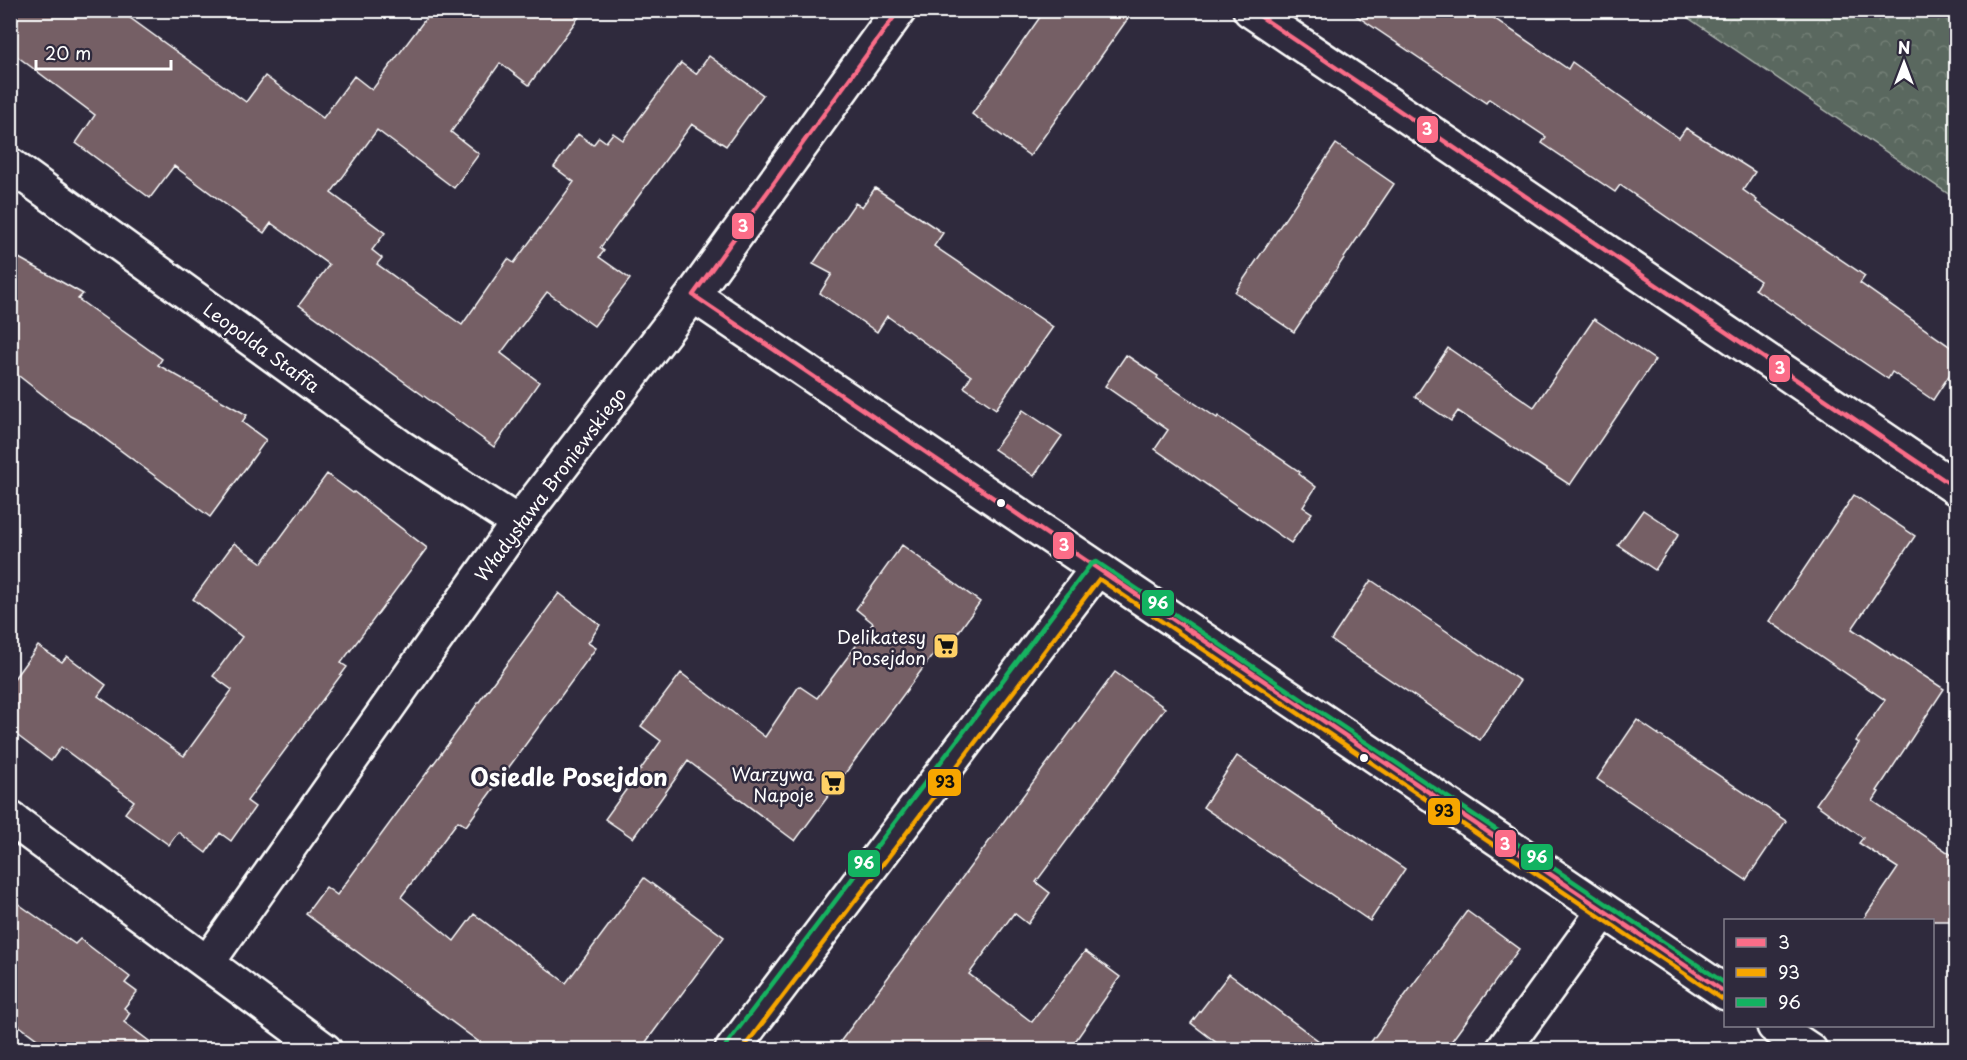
<svg xmlns="http://www.w3.org/2000/svg" width="1967" height="1060" viewBox="0 0 1967 1060" font-family="'Playpen Sans',sans-serif">
	<defs>
		<pattern id="forest-crowns" width="20" height="18" patternUnits="userSpaceOnUse" patternTransform="scale(1.5)"><rect width="20" height="18" fill="#5a685e"/><path d="M2 6a3 3 0 1 1 6 0M12 15a3 3 0 1 1 6 0" fill="none" stroke="#737f76"/></pattern>
	</defs>
	<rect width="100%" height="100%" fill="#2f2a3d"/>
	<filter id="ink" filterUnits="userSpaceOnUse"><feTurbulence type="fractalNoise" baseFrequency=".0167" numOctaves="2"/><feDisplacementMap in="SourceGraphic" scale="12" xChannelSelector="R" yChannelSelector="G"/><feConvolveMatrix kernelMatrix="1 2 1 2 8 2 1 2 1" color-interpolation-filters="sRGB"/></filter>
	<g filter="url(#ink)">
		<!-- forest -->
		<path fill="url(#forest-crowns)" stroke="#acb4ae" stroke-width="1.5" d="M1678,11H1956V199Z"/>
		<!-- building -->
		<path fill="#755e65" stroke="#fff" stroke-width="1.5" d="M10,10H119L246,102L265,76L323,118L354,76L372,90L432,10H584L529,85L500,63L451,132L479,154L454,188L377,130L331,193L385,233L372,250L382,258L377,264L462,325L508,259L514,263L574,182L554,167L578,134L593,145L599,137L606,142L613,133L623,140L681,63L696,74L709,56L763,95L726,146L692,124L600,248L604,251L599,257L630,279L594,326L547,292L501,353L539,382L494,447L299,305L329,265L271,223L264,233L174,166L150,198L76,143L95,115L10,51Z
			M1045,10H1134L1030,156L972,114Z
			M1348,10H1482L1568,69L1572,62L1679,138L1686,128L1755,172L1743,190L1757,200L1756,202L1865,276L1860,283L1956,351V365L1933,400L1892,372L1888,379L1755,289L1760,281L1620,185L1615,192L1542,143L1546,137L1489,99L1486,103Z
			M1336,144L1394,184L1294,332L1235,292Z
			M875,188L943,233L934,246L1053,327L996,409L964,387L971,376L887,316L877,332L820,293L832,274L813,264L855,203L862,207Z
			M10,253L83,294L78,299L162,359L158,365L247,415L242,422L266,440L210,517L85,424L70,416L10,369Z
			M1594,319L1655,360L1570,485L1458,411L1451,421L1415,397L1448,348L1534,407Z
			M1126,355L1158,376L1157,378L1217,418L1218,416L1300,472L1299,474L1316,487L1303,507L1312,513L1291,543L1155,449L1168,430L1105,386Z
			M1023,410L1062,436L1034,476L994,449Z
			M327,474L353,493L354,492L427,548L341,663L347,667L247,801L255,807L231,841L220,833L206,853L178,832L169,845L125,813L134,801L61,747L51,761L10,730V684L38,646L62,662L67,656L106,685L98,696L184,756L232,690L213,676L242,637L193,599L234,543L262,563Z
			M1854,495L1915,536L1852,629L1944,689L1877,791L1879,792L1873,801L1956,858V921H1862L1898,868L1859,843L1863,838L1816,804L1859,743L1856,741L1885,700L1769,621Z
			M1643,510L1679,534L1655,570L1618,545Z
			M902,545L980,602L952,641L946,637L795,841L688,761L633,838L605,819L661,741L641,726L681,673L765,737L799,686L817,698L873,623L856,609Z
			M1371,580L1520,681L1480,740L1331,640Z
			M559,593L600,625L588,643L596,648L466,826L458,821L401,897L454,941L474,914L566,983L644,878L724,937L640,1050H490L306,914L326,887L337,895Z
			M1115,672L1165,708L1036,882L1050,893L1028,924L1014,913L969,974L1032,1022L1085,951L1120,977L1069,1050H834Z
			M1637,720L1786,821L1746,880L1597,779Z
			M1237,756L1405,869L1370,921L1203,807Z
			M10,898L75,944L80,939L130,977L125,983L137,992L124,1008L130,1013L124,1022L161,1050H52L10,1019Z
			M1467,911L1519,949L1445,1050H1365Z
			M1229,974L1331,1050H1226L1191,1023Z"/>
		<g fill="none" stroke-linecap="round" stroke-linejoin="round">
			<!-- minor casing -->
			<g stroke="#fff" stroke-width="38">
				<path id="minor" d="M1250,10L1956,488
					M10,165L399,446L518,523
					M693,295L1726,993
					M10,818L325,1050
					M208,962L518,523L693,295L899,10
					M1774,1026L1810,1050
					M732,1050L1097,569
					M1503,1050L1604,911"/>
			</g>
			<!-- minor -->
			<use href="#minor" stroke="#2f2a3d" stroke-width="33"/>
			<!-- bus-1 casing -->
			<g stroke="#2f2a3d" stroke-width="9">
				<path id="bus-1" d="M899,10L693,295L1726,993
					M1251,10L1956,488"/>
			</g>
			<!-- bus-2 casing -->
			<g stroke="#2f2a3d" stroke-width="9">
				<path id="bus-2" d="M742,1050L1099,579L1722,999"/>
			</g>
			<!-- bus-3 casing -->
			<g stroke="#2f2a3d" stroke-width="9">
				<path id="bus-3" d="M726,1045L1091,564L1097,562L1726,984"/>
			</g>
			<!-- bus-1 -->
			<use href="#bus-1" stroke="#fb6d88" stroke-width="4.5"/>
			<!-- bus-2 -->
			<use href="#bus-2" stroke="#f7a600" stroke-width="4.5"/>
			<!-- bus-3 -->
			<use href="#bus-3" stroke="#13b361" stroke-width="4.5"/>
		</g>
	</g>
	<!-- icons -->
	<defs>
		<g id="supermarket-square" transform="scale(1.35)"><rect x="-9" y="-9" width="18" height="18" rx="4" fill="#ffd166" stroke="#2f2a3d"/><path d="M-6-5.5h2.5l.6 2H6L4.5 2H-2.5L-4.4-4H-6ZM-1.5 3.2a1.3 1.3 0 1 0 .1 0ZM3 3.2a1.3 1.3 0 1 0 .1 0Z" fill="#111"/></g>
	</defs>
	<g fill-rule="evenodd">
		<use href="#supermarket-square" x="946" y="646"/>
		<use href="#supermarket-square" x="833" y="783"/>
	</g>
	<!-- markers -->
	<g fill="#fff" stroke="#2f2a3d" stroke-width="2">
		<circle cx="1001" cy="503" r="5"/>
		<circle cx="1364" cy="758" r="5"/>
	</g>
	<g text-anchor="middle" dominant-baseline="central" stroke-width="5" stroke-linejoin="round" paint-order="stroke">
		<!-- street labels -->
		<g font-size="18" fill="#fff" stroke="#2f2a3d">
			<text transform="translate(262 347) rotate(36)">Leopolda Staffa</text>
			<text transform="translate(550 484) rotate(-53)">Władysława Broniewskiego</text>
		</g>
		<!-- poi labels -->
		<g font-size="18" fill="#fff" stroke="#2f2a3d" text-anchor="end">
			<text x="926" y="636">Delikatesy<tspan x="926" dy="21">Posejdon</tspan></text>
			<text x="814" y="773">Warzywa<tspan x="814" dy="21">Napoje</tspan></text>
		</g>
		<!-- district labels -->
		<g font-size="24" font-weight="bold" fill="#fff" stroke="#2f2a3d">
			<text x="569" y="776">Osiedle Posejdon</text>
		</g>
	</g>
	<g stroke="#2f2a3d" stroke-width="2">
		<rect x="1416" y="115" width="23" height="29" rx="6" fill="#fb6d88"/>
		<rect x="731" y="212" width="24" height="28" rx="6" fill="#fb6d88"/>
		<rect x="1768" y="354" width="23" height="29" rx="6" fill="#fb6d88"/>
		<rect x="1052" y="531" width="23" height="29" rx="6" fill="#fb6d88"/>
		<rect x="1141" y="589" width="34" height="28" rx="6" fill="#13b361"/>
		<rect x="927" y="768" width="35" height="29" rx="6" fill="#f7a600"/>
		<rect x="1427" y="797" width="34" height="29" rx="6" fill="#f7a600"/>
		<rect x="1494" y="829" width="23" height="29" rx="6" fill="#fb6d88"/>
		<rect x="1520" y="843" width="34" height="28" rx="6" fill="#13b361"/>
		<rect x="847" y="849" width="34" height="29" rx="6" fill="#13b361"/>
	</g>
	<g font-size="16" text-anchor="middle" font-weight="bold" fill="#fff">
		<text x="1427" y="135">3</text>
		<text x="743" y="232">3</text>
		<text x="1780" y="374">3</text>
		<text x="1064" y="551">3</text>
		<text x="1158" y="609">96</text>
		<text x="1505" y="850">3</text>
		<text x="1537" y="863">96</text>
		<text x="864" y="869">96</text>
	</g>
	<g font-size="16" text-anchor="middle" font-weight="bold" fill="#111">
		<text x="945" y="788">93</text>
		<text x="1444" y="817">93</text>
	</g>
	<!-- margin -->
	<rect width="1967" height="1060" fill="none" stroke="#2f2a3d" stroke-width="36"/>
	<rect x="18" y="18" width="1931" height="1024" fill="none" stroke="#fff" stroke-width="2" filter="url(#ink)"/>
	<!-- legend -->
	<rect x="1724" y="919" width="210" height="108" fill="#2f2a3d" stroke="#827f8b" stroke-width="1.5"/>
	<rect x="1736" y="938" width="30" height="9" fill="#fb6d88" stroke="#827f8b" stroke-width="1.5"/>
	<text x="1778" y="949" font-size="18" fill="#ffffff">3</text>
	<rect x="1736" y="968" width="30" height="9" fill="#f7a600" stroke="#827f8b" stroke-width="1.5"/>
	<text x="1778" y="979" font-size="18" fill="#ffffff">93</text>
	<rect x="1736" y="998" width="30" height="9" fill="#13b361" stroke="#827f8b" stroke-width="1.5"/>
	<text x="1778" y="1009" font-size="18" fill="#ffffff">96</text>
	<!-- north arrow -->
	<g transform="translate(1904 63)" stroke="#2f2a3d" stroke-width="4.5" paint-order="stroke">
	<path d="M0-4.5L10 22L0 15L-10 22Z" fill="#ffffff"/>
	<text y="-9" font-size="16" font-weight="bold" text-anchor="middle" fill="#ffffff">N</text>
	</g>
	<!-- scale -->
	<path d="M36 60v9h135v-9" fill="none" stroke="#ffffff" stroke-width="3"/>
	<text x="45" y="60" font-size="18" fill="#ffffff" stroke="#2f2a3d" stroke-width="4.5" paint-order="stroke">20 m</text>
</svg>
